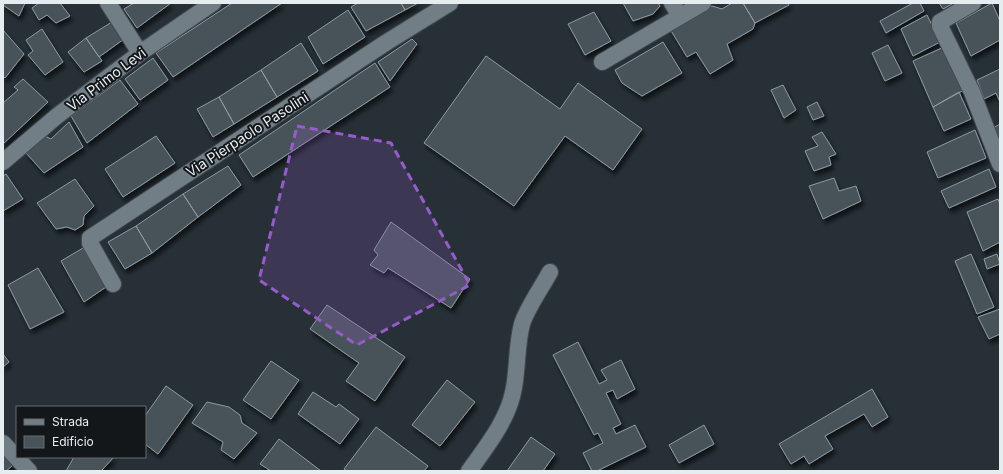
<svg xmlns="http://www.w3.org/2000/svg" width="1003" height="474" viewBox="0 0 1003 474" font-family="Inter,sans-serif">
	<defs>
		<filter id="shadow"><feDropShadow dx="2.5" dy="4.5" stdDeviation="2" flood-color="#0009"/></filter>
	</defs>
	<rect width="100%" height="100%" fill="#263036"/>
	<!-- building -->
	<path fill="#475259" stroke="#8e9aa2" filter="url(#shadow)" d="M3,3H25L19,16L3,5Z
		M39,3H60L70,16L56,23L47,15L39,20L32,8Z
		M134,3H171L137,28L124,9Z
		M232,3H282L173,77L156,53Z
		M358,3H401L405,10L366,31L351,7Z
		M401,3H418L405,10Z
		M623,3H658L660,6L653,14L633,21Z
		M732,3H743L755,23L753,29L727,44L733,60L710,74L696,52L687,57L670,29L712,6L722,9Z
		M743,3H788L789,5L755,23Z
		M913,3H920L924,11L886,33L880,21Z
		M939,3H954L943,9Z
		M992,3L1000,21V40L971,56L956,23Z
		M348,10L365,37L323,64L308,37Z
		M594,12L611,41L585,55L568,24Z
		M927,15L940,42L913,56L901,29Z
		M112,22L124,39L99,57L86,38Z
		M42,29L63,62L45,75L28,55L33,51L26,40Z
		M3,30L24,54L5,78L3,76Z
		M86,38L102,61L84,72L68,52Z
		M412,39L417,44L390,81L378,62Z
		M663,42L682,73L642,96L622,83L615,70Z
		M301,43L318,71L277,97L261,70Z
		M888,45L902,73L885,81L872,53Z
		M944,47L964,90L933,107L913,61Z
		M486,56L560,109L578,83L642,129L613,170L565,136L514,206L424,143Z
		M153,58L168,80L140,100L125,79Z
		M375,63L390,87L253,177L239,155Z
		M1000,69V102L996,93L984,99L977,80Z
		M261,70L277,97L234,124L219,97Z
		M23,79L48,102L3,144V103L18,90L14,87Z
		M120,80L138,104L87,143L71,116Z
		M783,85L796,110L784,118L771,90Z
		M959,92L971,119L944,131L933,107Z
		M219,97L234,124L213,137L197,109Z
		M817,102L824,116L813,120L807,107Z
		M69,122L83,147L44,173L26,153L45,136L51,139Z
		M1000,124V143L993,128Z
		M975,130L986,158L938,178L927,152Z
		M822,132L836,154L829,157L831,165L814,171L805,151L818,146L812,137Z
		M156,136L175,163L123,197L105,169Z
		M228,166L241,185L198,217L183,194Z
		M989,169L996,187L949,208L941,191Z
		M6,174L23,199L3,211V176Z
		M834,178L839,191L856,186L861,201L823,219L809,186Z
		M75,179L94,206L84,216L83,225L75,230L67,227L56,229L37,203Z
		M183,194L198,217L152,253L136,226Z
		M998,199L1000,204V242L983,251L967,212Z
		M391,222L470,279L451,308L388,268L384,273L370,265L378,255L374,250Z
		M136,226L152,253L125,269L108,242Z
		M83,248L106,287L84,302L61,261Z
		M971,254L994,307L977,314L955,261Z
		M997,254L1000,264L987,269L984,259Z
		M38,268L64,312L30,329L8,285Z
		M327,305L405,357L375,401L346,381L359,363L310,329Z
		M1000,309V334L989,339L978,317Z
		M578,342L599,384L607,380L601,370L621,360L635,389L617,399L613,390L606,393L621,424L613,428L616,434L635,425L646,447L597,471H592L583,453L603,443L598,433L594,435L553,355Z
		M3,354L9,362L3,367Z
		M271,361L299,380L271,419L243,400Z
		M447,380L475,402L440,446L412,425Z
		M166,386L193,405L158,454L145,444V416Z
		M872,389L888,417L872,427L864,414L825,436L833,449L809,464L804,456L791,464L779,444Z
		M313,392L336,407L339,404L359,419L340,444L298,414Z
		M207,402L229,407L240,415L242,423L257,433L234,459L221,450L223,442L192,423Z
		M704,425L714,444L679,463L669,445Z
		M376,427L428,466L424,471H347L344,469Z
		M531,437L555,454L543,471H507Z
		M279,439L321,471H271L260,464Z
		M3,456L13,465L6,471H3Z
		M74,457H114L101,471H66Z"/>
	<g fill="none" stroke-linecap="round" stroke-linejoin="round">
		<!-- minor casing -->
		<g stroke="#434b51" stroke-width="18">
			<path id="minor" d="M108,3L140,53
				M672,3L680,16
				M973,3L940,22V26L972,92L1000,164
				M602,62L703,3
				M3,162L57,116L140,53L213,3
				M113,284L90,243V238L387,42L450,3
				M3,443L29,471
				M469,471C484,450 500,430 509,406C519,380 515,350 522,324C527,308 542,287 550,272"/>
		</g>
		<!-- minor -->
		<use href="#minor" stroke="#727e85" stroke-width="16"/>
	</g>
	<!-- marked area -->
	<path fill="#965ccc" fill-opacity="0.2" stroke="#965ccc" stroke-width="3" stroke-dasharray="8 5" stroke-linejoin="round" d="M297,126L391,143L470,285L357,345L259,280Z"/>
	<g text-anchor="middle" dominant-baseline="central" stroke-width="4" stroke-linejoin="round" paint-order="stroke">
		<!-- street labels -->
		<g font-size="14" fill="#e6edf1" stroke="#13171a">
			<text transform="translate(106 79) rotate(-37)">Via Primo Levi</text>
			<text transform="translate(247 134) rotate(-33)">Via Pierpaolo Pasolini</text>
		</g>
	</g>
	<!-- border -->
	<rect width="1003" height="474" fill="none" stroke="#e6edf1" stroke-width="8"/>
	<!-- legend -->
	<rect x="16" y="406" width="130" height="52" fill="#13171a" stroke="#676d70"/>
	<rect x="24" y="419" width="20" height="6" fill="#727e85" stroke="#676d70"/>
	<text x="52" y="426" font-size="12" fill="#e6edf1">Strada</text>
	<rect x="24" y="436" width="20" height="12" fill="#475259" stroke="#676d70"/>
	<text x="52" y="446" font-size="12" fill="#e6edf1">Edificio</text>
</svg>
